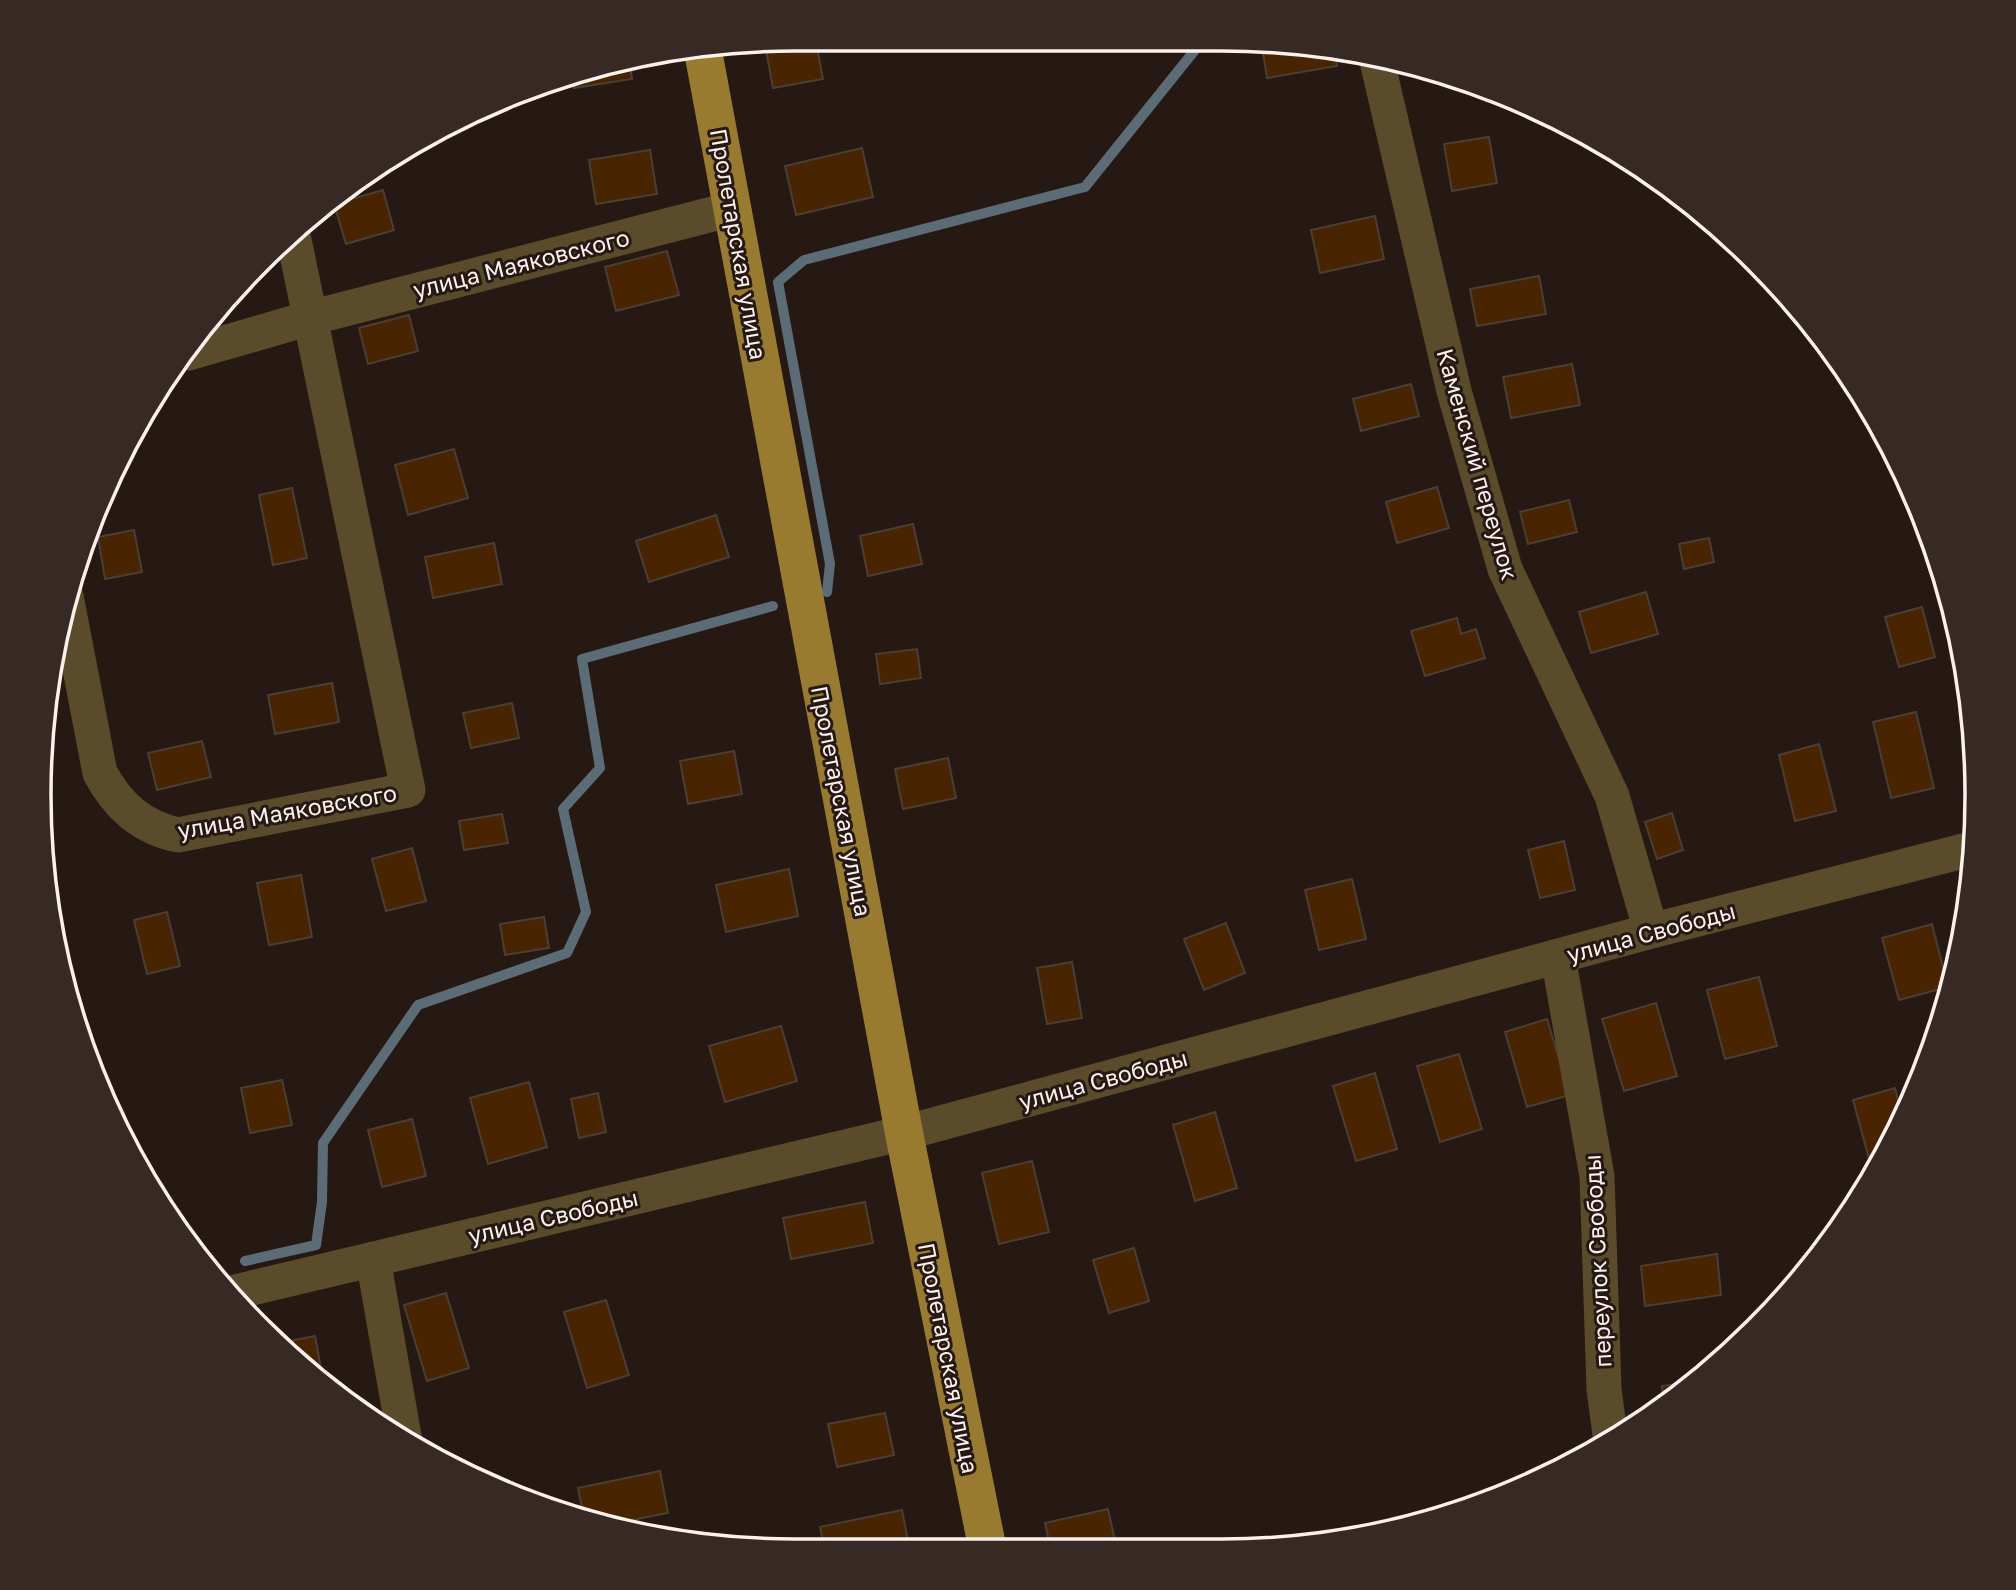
<svg xmlns="http://www.w3.org/2000/svg" width="2016" height="1590" viewBox="0 0 2016 1590" font-family="'Golos Text',sans-serif">
	<rect width="100%" height="100%" fill="#261813"/>
	<g fill="none" stroke-linecap="round" stroke-linejoin="round">
		<!-- stream -->
		<path stroke="#5b6c77" stroke-width="10" d="M827,592L830,564L778,282L804,260L1085,187L1203,40
			M245,1261L316,1245L322,1202L323,1143L418,1005L567,953L586,912L563,809L600,768L582,659L773,606"/>
	</g>
	<!-- building -->
	<path fill="#482500" stroke="#4b3e34" stroke-width="2" d="M816,41L823,79L773,88L766,50Z
		M1282,42L1335,53L1337,66L1267,78L1262,46Z
		M629,60L632,79L574,88L572,76L600,64Z
		M1489,137L1497,183L1452,191L1444,144Z
		M862,148L873,197L796,215L785,166Z
		M650,150L657,194L596,204L589,160Z
		M383,190L394,230L346,244L334,204Z
		M1375,216L1384,259L1320,273L1311,230Z
		M667,251L679,295L616,311L605,267Z
		M1539,276L1546,314L1477,326L1470,289Z
		M409,315L418,351L368,364L359,328Z
		M1572,364L1580,405L1511,418L1503,377Z
		M1411,384L1419,416L1361,431L1353,399Z
		M454,449L468,498L408,515L395,465Z
		M1437,487L1449,528L1397,543L1386,502Z
		M292,488L307,558L273,565L259,495Z
		M1569,500L1577,532L1528,544L1520,512Z
		M716,515L729,557L649,582L636,541Z
		M913,524L922,564L868,576L860,536Z
		M134,530L142,572L105,579L98,537Z
		M1709,538L1714,562L1684,569L1679,544Z
		M494,543L502,584L433,598L425,557Z
		M1646,592L1658,634L1591,653L1579,612Z
		M1922,607L1935,657L1899,667L1885,617Z
		M1457,618L1461,634L1476,629L1485,658L1425,676L1411,631Z
		M917,649L921,678L880,684L876,654Z
		M332,683L339,722L275,734L268,695Z
		M512,703L519,738L471,748L463,713Z
		M1916,712L1934,788L1891,798L1873,722Z
		M202,741L211,777L157,790L148,753Z
		M1819,744L1836,811L1795,821L1779,755Z
		M734,751L742,794L688,804L680,761Z
		M948,758L956,798L903,809L895,769Z
		M1672,813L1683,850L1657,859L1645,822Z
		M502,814L508,843L464,850L459,821Z
		M1564,841L1575,890L1540,898L1528,850Z
		M412,848L426,901L386,911L372,859Z
		M789,869L798,916L726,932L716,885Z
		M301,875L312,937L269,945L257,883Z
		M1352,879L1366,939L1319,950L1305,890Z
		M167,912L180,966L147,974L134,920Z
		M544,917L549,948L505,955L500,924Z
		M1226,923L1245,973L1204,990L1184,939Z
		M1932,924L1948,987L1899,1000L1882,938Z
		M1072,962L1082,1018L1047,1024L1037,968Z
		M1759,977L1777,1046L1725,1059L1707,990Z
		M1656,1003L1677,1076L1624,1091L1602,1019Z
		M1547,1019L1570,1095L1527,1107L1505,1032Z
		M781,1026L797,1081L725,1102L709,1046Z
		M1459,1054L1482,1129L1440,1142L1417,1066Z
		M1375,1073L1397,1149L1356,1161L1333,1086Z
		M282,1080L292,1125L250,1133L241,1088Z
		M529,1082L547,1147L488,1164L470,1098Z
		M1895,1088L1903,1119L1878,1164L1871,1166L1853,1100Z
		M598,1093L606,1132L579,1138L571,1099Z
		M1215,1112L1237,1188L1195,1201L1173,1125Z
		M412,1119L426,1176L382,1187L368,1130Z
		M1032,1161L1049,1232L999,1244L982,1173Z
		M865,1202L873,1243L791,1259L783,1218Z
		M1134,1248L1149,1301L1109,1313L1093,1260Z
		M1717,1254L1721,1295L1645,1306L1641,1266Z
		M446,1293L469,1368L427,1381L404,1305Z
		M606,1300L629,1375L587,1388L564,1312Z
		M315,1336L324,1385L279,1343Z
		M1696,1381L1664,1404L1662,1386Z
		M885,1413L894,1455L837,1467L828,1424Z
		M660,1471L668,1513L607,1525L584,1518L578,1488Z
		M1108,1509L1117,1550L1051,1551L1045,1523Z
		M902,1510L910,1551H825L820,1527Z"/>
	<g fill="none" stroke-linecap="round" stroke-linejoin="round">
		<!-- minor -->
		<path stroke="#5a4c2a" stroke-width="35" d="M1377,61L1454,391L1505,569L1612,796L1651,931
			M189,353L310,318L732,209
			M66,596L100,773C118,806 141,827 178,835L408,790L293,235
			M1558,957L1597,1176L1604,1389L1611,1442
			M373,1259L404,1436
			M227,1294L904,1133L1651,931L1975,848"/>
		<!-- major -->
		<path stroke="#987b2f" stroke-width="38" d="M703,51L904,1133L988,1551"/>
	</g>
	<g text-anchor="middle" dominant-baseline="central" stroke-width="6" stroke-linejoin="round" paint-order="stroke">
		<!-- street labels -->
		<g font-size="23" fill="#fbf1ed" stroke="#261813">
			<text transform="translate(739 244) rotate(80)">Пролетарская улица</text>
			<text transform="translate(521 263) rotate(-14)">улица Маяковского</text>
			<text transform="translate(1478 464) rotate(74)">Каменский переулок</text>
			<text transform="translate(842 801) rotate(79)">Пролетарская улица</text>
			<text transform="translate(287 811) rotate(-10)">улица Маяковского</text>
			<text transform="translate(1651 932) rotate(-15)">улица Свободы</text>
			<text transform="translate(1103 1079) rotate(-15)">улица Свободы</text>
			<text transform="translate(553 1216) rotate(-13)">улица Свободы</text>
			<text transform="translate(1597 1261) rotate(-93)">переулок Свободы</text>
			<text transform="translate(949 1358) rotate(79)">Пролетарская улица</text>
		</g>
	</g>
	<!-- crop -->
	<path d="M0 0H2016V1590H0ZM795 51H1221A744 744 0 0 1 1965 795V795A744 744 0 0 1 1221 1539H795A744 744 0 0 1 51 795V795A744 744 0 0 1 795 51Z" fill="#372924" fill-rule="evenodd"/>
	<path fill="none" stroke="#fbf1ed" stroke-width="3.5" d="M795 51H1221A744 744 0 0 1 1965 795V795A744 744 0 0 1 1221 1539H795A744 744 0 0 1 51 795V795A744 744 0 0 1 795 51Z"/>
</svg>
